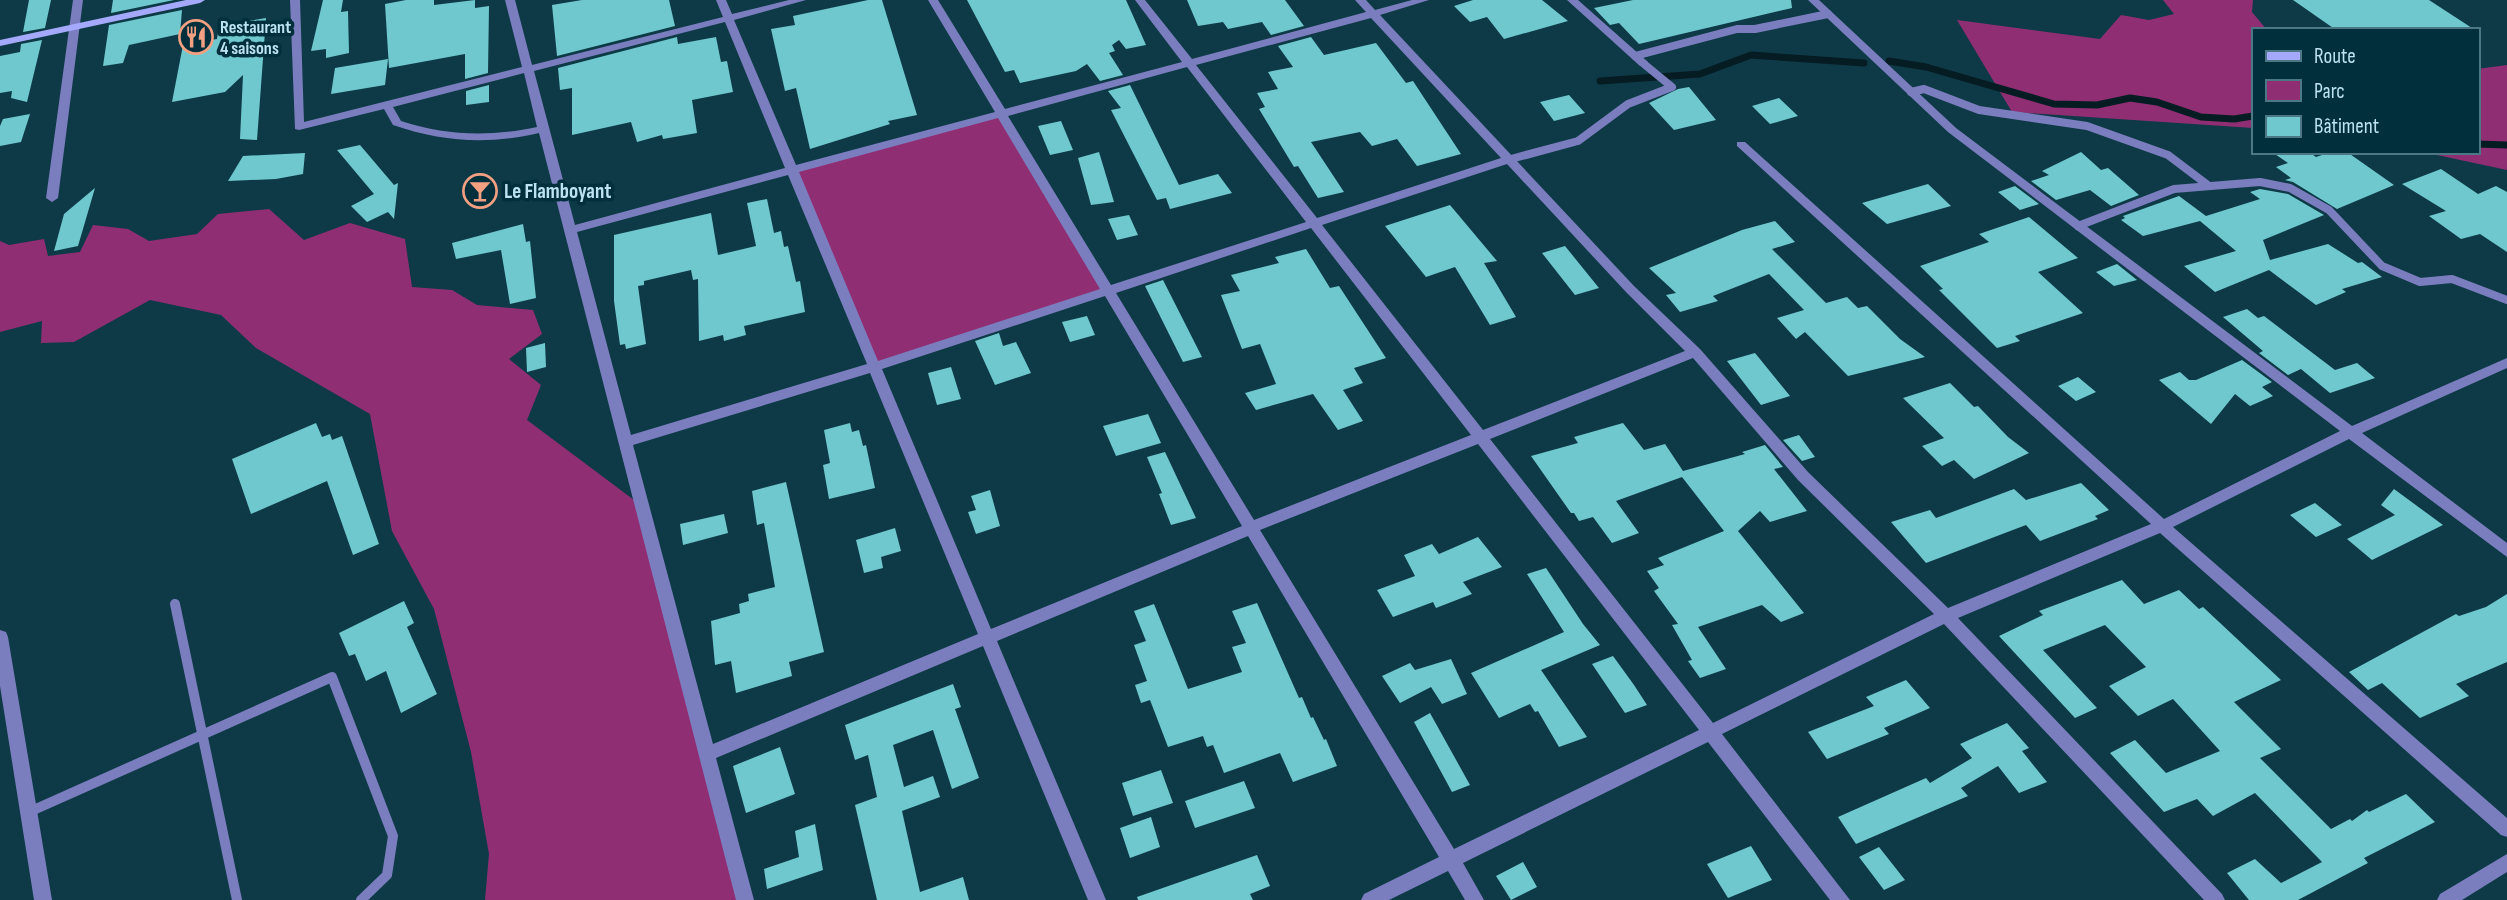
<svg xmlns="http://www.w3.org/2000/svg" width="2507" height="900" viewBox="0 0 2507 900" font-family="'Sofia Sans Condensed',sans-serif">
	<rect width="100%" height="100%" fill="#0e3a47"/>
	<!-- green -->
	<path fill="#902e74" d="M2163,0H2253L2252,12L2267,30H2253V128L2012,112L1957,20L2100,39L2121,15L2149,20L2174,14Z
		M2507,65V170L2423,152H2477V69Z
		M1003,116L1108,292L874,367L793,172Z
		M269,209L304,240L350,223L405,239L412,287L452,290L477,305L533,310L542,334L509,359L541,385L527,420L642,506L745,900H485L489,854L471,752L434,609L392,531L370,414L256,348L221,315L150,300L74,342L41,343L42,321L0,332V241L9,245L44,239L48,256L80,252L93,225L128,229L149,241L197,234L218,214Z"/>
	<g fill="none" stroke-linecap="round" stroke-linejoin="round">
		<!-- stream -->
		<path stroke="#061c23" stroke-width="7" d="M1889,61L1926,67L2054,104L2097,105L2130,98L2157,102L2201,117L2234,119L2253,116
			M1600,81L1700,74L1751,55L1864,63
			M2477,144L2507,145"/>
	</g>
	<!-- building -->
	<path fill="#6fc8ce" d="M29,0H51L45,28L23,32Z
		M113,0H174L111,13Z
		M323,0H343L341,12L348,11L349,53L326,58V49L311,51Z
		M406,0H434V5L475,0V8L489,6L488,73L465,79V54L389,68L385,4Z
		M582,0H669L675,26L557,56L552,5Z
		M868,0H882L917,115L888,121L890,124L810,149L796,88L785,91L771,29L795,25L793,16Z
		M967,0H1126L1146,45L1126,49L1119,40L1112,45L1115,51L1109,53L1123,75L1100,81L1087,64L1076,71L1020,83L1014,70L1005,72Z
		M1187,0H1285L1304,26L1271,35L1262,22L1228,29L1223,22L1198,26Z
		M1473,0H1542L1568,21L1504,39L1487,17L1470,22L1454,6Z
		M1633,0H1791L1792,8L1639,44L1619,23L1610,25L1594,8Z
		M2293,0H2429L2475,30H2336Z
		M182,10L180,34L129,45L123,63L103,66L109,25Z
		M266,18L257,140L240,139L243,75L225,92L172,102L183,45L217,39L219,26Z
		M677,37L678,44L716,37L721,62L727,61L733,92L692,100L697,133L663,139L662,135L637,142L631,122L572,135V88L560,90L558,68Z
		M1311,37L1324,55L1376,43L1406,83L1413,81L1461,154L1417,166L1397,139L1372,146L1360,132L1311,142L1344,192L1318,198L1298,166L1294,167L1259,109L1265,107L1257,93L1278,89L1268,72L1293,67L1278,46Z
		M42,40L27,102L11,98L12,91L0,93V56L20,52L21,44Z
		M388,59L385,85L331,94L335,68Z
		M489,85V102L466,105V91Z
		M1130,85L1179,185L1218,174L1232,193L1170,209L1166,198L1157,200L1111,110L1121,108L1108,91Z
		M1689,87L1716,120L1674,130L1649,103L1678,89Z
		M1569,95L1585,113L1554,121L1540,102Z
		M1779,98L1798,116L1770,124L1752,106Z
		M30,114L21,142L0,146V126L3,119Z
		M1061,121L1073,150L1050,155L1038,126Z
		M360,145L394,185L398,183L394,219L388,212L367,222L351,206L374,194L337,150Z
		M1099,152L1114,202L1091,205L1078,158Z
		M2081,152L2101,170L2108,168L2139,195L2111,206L2090,190L2056,200L2031,181L2049,175L2042,171Z
		M2272,152H2309L2316,157L2331,152H2347L2394,185L2337,209L2293,182L2285,180L2291,178L2276,167L2288,163Z
		M305,153L303,174L276,179L228,181L243,156Z
		M2441,169L2478,194L2496,186L2507,192V252L2480,234L2461,239L2429,216L2446,211L2402,184Z
		M1928,184L1951,206L1887,224L1862,203Z
		M2015,186L2039,204L2020,210L1998,192Z
		M95,188L78,246L54,251L64,214Z
		M2260,189L2288,194L2324,215L2263,240L2270,260L2328,244L2358,263L2362,262L2382,277L2342,289L2346,292L2316,305L2269,270L2215,292L2184,266L2236,251L2200,221L2143,236L2121,220L2125,218L2123,216L2179,196L2206,216L2260,199L2250,192Z
		M767,199L774,233L781,231L784,247L788,246L796,282L800,281L805,312L744,326L746,335L724,341L723,335L699,341L698,279L693,280L691,270L644,281V285L638,286L646,344L626,349L625,344L620,345L614,301V235L711,213L718,255L756,246L747,203Z
		M1450,205L1497,261L1484,263L1516,317L1490,325L1455,267L1426,277L1385,226Z
		M1129,215L1138,235L1117,240L1108,219Z
		M2029,217L2078,258L2038,272L2083,313L2015,336L2020,341L1997,348L1939,290L1943,289L1920,266L1989,242L1979,234Z
		M1775,221L1795,242L1772,249L1826,303L1847,297L1858,308L1867,306L1900,339L1925,357L1848,376L1805,332L1796,339L1777,318L1804,310L1769,274L1713,296L1718,301L1680,312L1666,295L1676,293L1649,268L1742,230Z
		M523,224L526,242L530,241L536,298L510,304L501,250L456,259L452,243Z
		M1565,246L1599,288L1575,295L1542,253Z
		M1306,249L1330,288L1339,286L1386,358L1354,368L1363,383L1343,390L1363,421L1338,430L1313,394L1256,410L1245,393L1276,384L1260,344L1242,349L1221,295L1240,291L1231,275L1279,263L1275,257Z
		M2117,264L2137,280L2114,286L2096,272Z
		M1163,280L1202,357L1183,362L1145,286Z
		M2247,309L2258,318L2264,316L2335,370L2357,363L2375,378L2330,393L2301,369L2288,375L2259,353L2263,351L2223,317Z
		M1087,316L1095,335L1070,342L1062,322Z
		M999,333L1003,346L1016,342L1031,373L995,385L975,341Z
		M545,343L546,367L527,372L526,348Z
		M1755,353L1790,396L1761,405L1727,361Z
		M2242,360L2272,382L2262,387L2273,396L2250,406L2235,394L2211,424L2159,380L2180,372L2189,380H2196Z
		M951,367L961,399L937,405L928,373Z
		M2078,377L2096,392L2076,401L2058,386Z
		M1950,383L1974,407L1978,406L2008,437L2029,453L1974,479L1954,460L1942,466L1922,446L1944,438L1903,398Z
		M1148,414L1161,443L1116,456L1103,426Z
		M316,423L322,437L330,434L332,440L342,436L379,544L353,555L327,481L251,514L232,459Z
		M850,423L852,432L859,430L863,446L866,445L875,488L829,499L823,465L830,463L824,430Z
		M1623,423L1644,450L1665,444L1683,471L1745,454L1742,452L1765,445L1783,467L1774,469L1807,511L1770,522L1760,511L1738,531L1804,613L1781,622L1762,605L1698,627L1726,669L1700,678L1688,661L1692,660L1672,625L1678,624L1654,591L1659,588L1647,571L1664,565L1658,558L1724,531L1682,477L1616,501L1639,533L1612,543L1593,517L1579,521L1574,513H1571L1531,456L1578,443L1574,437Z
		M1799,435L1815,457L1802,461L1783,440Z
		M1165,452L1196,518L1171,525L1159,494L1162,493L1147,457Z
		M786,482L824,652L789,662L792,676L736,693L731,661L715,665L711,621L740,613L739,604L749,601L748,594L775,587L764,523L757,525L752,491Z
		M2081,483L2109,510L2095,516L2098,519L2040,541L2026,525L1926,563L1891,522L1930,510L1936,518L2014,489L2026,500Z
		M2394,489L2443,525L2372,560L2347,539L2395,515L2381,505Z
		M990,490L1000,526L976,534L968,512L976,510L971,496Z
		M2315,503L2342,525L2316,537L2290,515Z
		M724,514L728,533L683,545L680,524Z
		M895,528L901,551L881,557L883,568L864,573L856,540Z
		M1478,537L1502,567L1463,582L1472,594L1436,608L1433,602L1393,617L1377,590L1415,576L1404,555L1432,544L1439,554Z
		M1546,568L1583,624L1600,645L1541,670L1587,737L1559,747L1538,711L1535,712L1530,704L1499,718L1471,673L1564,632L1527,574Z
		M2122,580L2144,604L2179,590L2199,609L2203,607L2281,680L2234,702L2281,749L2260,758L2331,829L2350,819L2352,821L2367,810L2369,812L2406,794L2435,822L2364,858L2368,863L2298,900H2249L2227,873L2255,859L2281,883L2322,862L2255,793L2213,816L2197,799L2164,812L2110,753L2135,740L2166,773L2220,751L2173,699L2138,716L2109,686L2146,667L2105,625L2043,650L2097,708L2075,718L1999,636L2043,615L2039,611Z
		M2507,594V662L2456,684L2469,696L2420,718L2382,683L2368,690L2349,672L2456,614L2459,616L2486,607Z
		M404,601L414,623L407,627L437,694L401,713L386,671L366,681L355,654L349,656L339,633Z
		M1257,603L1299,698L1302,697L1311,718L1313,717L1324,740L1326,739L1337,766L1293,782L1280,753L1224,773L1213,745L1207,747L1203,736L1168,747L1150,700L1141,703L1135,685L1147,681L1134,645L1146,641L1134,611L1154,604L1188,689L1242,672L1232,647L1246,643L1232,611Z
		M1613,656L1634,685L1647,705L1625,713L1592,664Z
		M1451,659L1467,694L1442,704L1431,687L1400,703L1382,676L1410,663L1415,670Z
		M1906,680L1930,708L1884,728L1889,734L1827,759L1808,732L1874,706L1866,697Z
		M953,684L961,707L955,709L979,778L952,789L933,730L893,745L904,787L933,776L940,797L902,811L920,892L963,877L969,900H877L855,805L877,797L868,755L855,760L845,725Z
		M1430,713L1470,785L1452,792L1414,722Z
		M2007,723L2029,748L2022,751L2047,782L2019,793L1998,766L1961,788L1968,796L1856,844L1838,817L1926,778L1930,783L1972,758L1960,744Z
		M780,747L795,794L746,813L733,766Z
		M1161,770L1173,803L1133,816L1122,783Z
		M1244,781L1255,808L1195,828L1185,801Z
		M1151,817L1160,847L1130,858L1120,828Z
		M815,824L823,870L767,889L764,869L799,857L795,831Z
		M1751,846L1772,880L1728,898L1707,864Z
		M1879,847L1905,880L1884,890L1859,857Z
		M1257,855L1270,886L1250,894L1253,900H1138L1137,897Z
		M1523,862L1537,887L1511,900L1496,876Z"/>
	<g fill="none" stroke-linecap="round" stroke-linejoin="round">
		<!-- lane-far1 -->
		<path stroke="#7b7ebe" stroke-width="8" d="M1635,56L1737,29H1755L1828,14
			M1911,92L1924,89L1979,110L2087,126L2168,155L2209,186
			M1511,159L1578,141L1628,104L1672,87L1644,64
			M2078,226L2174,189L2260,182L2290,188L2329,210L2382,266L2420,282L2452,279L2507,300"/>
		<!-- lane -->
		<path stroke="#7b7ebe" stroke-width="10" d="M175,604L237,900
			M29,812L332,677L393,836L387,875L361,900"/>
		<!-- street -->
		<path fill="#7b7ebe" fill-rule="evenodd" d="M73,0H83L58,198L52,202L46,198Z
			M290,0H300L304,122L522,67L505,0H515L532,65L723,17L716,0H726L732,14L789,0H806L734,20L796,165L995,112L928,0H938L1005,109L1182,62L1135,0H1145L1192,59L1366,12L1355,0H1366L1375,10L1412,0H1429L1380,15L1634,286L1700,349L1808,472L1948,608L2151,524L1737,146V142H1745L2164,519L2340,431L1948,132L1808,0H1819L1956,128L2352,426L2507,358V368L2362,433L2507,543V557L2349,439L2173,527L2507,818V837L2501,835L2160,533L1958,618L2222,894L2225,900H2204L1944,624L1722,734L1850,900H1830L1708,742L1463,863L1484,900H1465L1448,871L1389,900H1361L1364,894L1439,857L1248,536L997,641L1106,900H1088L983,646L716,758L754,900H736L539,133C488,145 443,142 393,125L384,109L299,130L295,129ZM1371,18L1501,158L1317,218L1196,65ZM725,22L785,168L575,225L534,71ZM1187,67L1306,222L1111,285L1008,116ZM524,73L537,127C490,137 447,136 401,121L393,107ZM998,118L1100,289L878,361L799,172ZM1507,164L1626,292L1685,351L1483,430L1322,225ZM788,175L867,364L631,435L577,232ZM1311,228L1471,435L1254,520L1116,293ZM1105,296L1242,526L991,629L882,369ZM1693,358L1798,480L1934,614L1713,723L1490,439ZM870,373L978,634L713,744L633,445ZM1478,444L1699,730L1454,849L1260,530Z
			M1567,0H1578L1648,62V66H1640Z
			M0,630L6,632L8,637L52,900H34L0,686Z
			M2507,854V872L2462,900H2437L2440,894Z"/>
		<!-- secondary -->
		<path fill="#a5a9fb" fill-rule="evenodd" d="M186,0H205L200,3L0,46V40Z"/>
	</g>
	<!-- icons -->
	<defs>
		<g id="restaurant-ring" transform="scale(1.75)"><circle r="9.5" fill="#01303c" stroke="#f2a081" stroke-width="1.5"/><path d="M-5-6h1v4h1v-4h1v4h1v-4h1v5L-1.5 .5V6h-2V.5L-5-1ZM5-6V6H3V1.5H1.5Q1.5-4 5-6Z" fill="#f2a081"/></g>
		<g id="bar-ring" transform="scale(1.75)"><circle r="9.5" fill="#01303c" stroke="#f2a081" stroke-width="1.5"/><path d="M-6-5H6L.8 .8V4.5H3.5V6h-7V4.5H-.8V.8Z" fill="#f2a081"/></g>
	</defs>
	<g fill-rule="evenodd">
		<use href="#restaurant-ring" x="196" y="37"/>
		<use href="#bar-ring" x="480" y="191"/>
	</g>
	<g text-anchor="middle" dominant-baseline="central" stroke-width="7" stroke-linejoin="round" paint-order="stroke">
		<!-- far-poi labels -->
		<g font-size="18" font-weight="bold" fill="#bde2f0" stroke="#01303c" text-anchor="start">
			<text x="220" y="27">Restaurant<tspan x="220" dy="21">4 saisons</tspan></text>
		</g>
		<!-- poi labels -->
		<g font-size="21" font-weight="bold" fill="#bde2f0" stroke="#01303c" text-anchor="start">
			<text x="504" y="191">Le Flamboyant</text>
		</g>
	</g>
	<!-- legend -->
	<rect x="2252" y="28" width="228" height="126" fill="#01303c" stroke="#4c7784" stroke-width="2"/>
	<rect x="2266" y="51" width="35" height="10" fill="#a5a9fb" stroke="#4c7784" stroke-width="2"/>
	<text x="2314" y="63" font-size="21" fill="#bde2f0">Route</text>
	<rect x="2266" y="80" width="35" height="21" fill="#902e74" stroke="#4c7784" stroke-width="2"/>
	<text x="2314" y="98" font-size="21" fill="#bde2f0">Parc</text>
	<rect x="2266" y="116" width="35" height="21" fill="#6fc8ce" stroke="#4c7784" stroke-width="2"/>
	<text x="2314" y="133" font-size="21" fill="#bde2f0">Bâtiment</text>
</svg>
